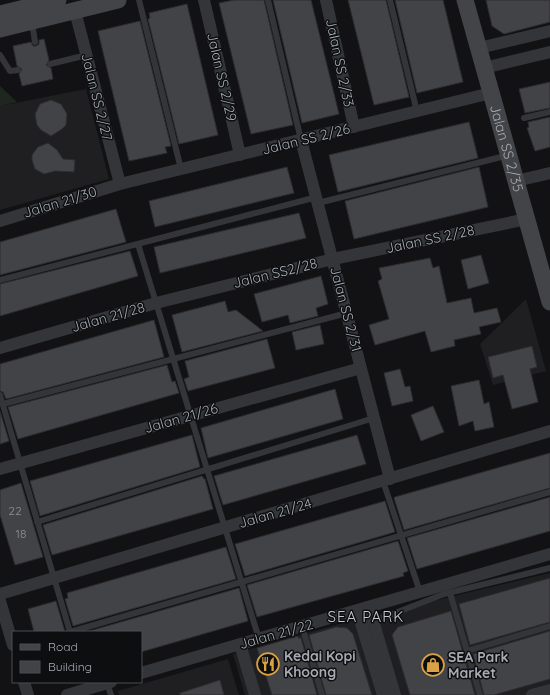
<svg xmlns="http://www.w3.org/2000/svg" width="550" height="695" viewBox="0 0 550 695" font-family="Quicksand,sans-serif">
	<rect width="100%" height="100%" fill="#121214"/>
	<!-- built -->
	<path fill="#1f1f21" d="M86,89L109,179L0,210V106Z
		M526,299L546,371L493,385L480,344Z
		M550,573V695H245L233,654L346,622Z
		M228,659L239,695H119L118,691Z"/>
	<!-- green -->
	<path fill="#1f2620" d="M0,86L17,102L0,106Z"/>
	<!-- building -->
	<path fill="#424347" stroke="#2d2d2f" d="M234,0H264L293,125L251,134L219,3Z
		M273,0H311L339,114L302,123Z
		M348,0H386L409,97L374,105Z
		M395,0H443L463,82L417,93Z
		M486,0H550V22L504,34L492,26Z
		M187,4L218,135L179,144L148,19L150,18L149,13Z
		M140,21L171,146L165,147L167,153L129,161L98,31Z
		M44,39L49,60L46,65L51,68L53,79L22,86L19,74L22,69L17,66L13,46L31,42L33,46H36L39,44V40Z
		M550,82V108L525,113L519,89Z
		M51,100L61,104L67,114L66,125L62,129L51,136L41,130L37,125L35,114L40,104Z
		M550,117V147L535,151L527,128L529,127L528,122Z
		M469,122L478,158L338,192L329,155Z
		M48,143L57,150L63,159L75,160L74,172L55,171L44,174L35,169L32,160V155L38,147Z
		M287,167L294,193L155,227L149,201Z
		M479,167L488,207L354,239L345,201Z
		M116,209L126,242L0,275V242Z
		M299,213L306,238L160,273L154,247Z
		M130,251L138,276L0,316V284Z
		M481,255L489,283L468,289L461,260Z
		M430,258L433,268L439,266L447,303L471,298L474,313L497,308L501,322L479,327L481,334L454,340L455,346L431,352L425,331L375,345L369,325L389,319L378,281L382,279L379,268Z
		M321,276L328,304L316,308L318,316L290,323L288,315L262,322L254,294Z
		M225,301L228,312L236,310L263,331L182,352L172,315Z
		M154,320L164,357L6,399L3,392L0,391V364Z
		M320,325L324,344L296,350L292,332Z
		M267,339L275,368L188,391L184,379L189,377L185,361Z
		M532,346L537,367L530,369L538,402L512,409L503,375L493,378L488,357Z
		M167,365L172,382L175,381L179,393L18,439L8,407Z
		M400,369L405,387L410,386L413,401L392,406L384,373Z
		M479,380L484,404L489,402L494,427L475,431L473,421L459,426L451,386Z
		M335,389L343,419L208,458L201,428Z
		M433,406L444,432L421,441L411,415Z
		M0,411L9,441L0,444Z
		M192,435L200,467L40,516L30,481Z
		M357,435L366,464L223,505L214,476Z
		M550,453V488L404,530L394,498L395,497Z
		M202,476L204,479H205L213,509L52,555L43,525Z
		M21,483L43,557L15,565L0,515V490Z
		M550,497V531L417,569L407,538Z
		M385,501L395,532L245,576L235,544Z
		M398,541L408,571L403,573L404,576L257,617L247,585Z
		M226,547L236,579L73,626L65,599L68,598L67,593Z
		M550,578V622L470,645L459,604Z
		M239,588L248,621L141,652V632H86Z
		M56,601L65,632H34L28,609Z
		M451,611L475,695H410L392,635L398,627Z
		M336,627L347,628L353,634L372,695H326L309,635Z
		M550,631V679L494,695H484L473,654Z
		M298,636V638H301L317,695H272L257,648Z
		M220,680L224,695H180V693Z"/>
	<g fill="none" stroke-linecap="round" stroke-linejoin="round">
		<!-- lane -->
		<path stroke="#343538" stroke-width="6" d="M139,0L181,169
			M268,0L301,140
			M390,0L417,112
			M32,22L35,42
			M0,55L10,71L18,70
			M50,64L87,55
			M524,118L550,112
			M318,203L509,155
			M138,244L259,639
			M0,280L317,197
			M0,395L70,632
			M3,404L347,313
			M383,481L420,592
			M37,522L374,418
			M450,593L480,695
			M372,622L444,594L550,568
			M302,626L322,695
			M70,632L550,492
			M467,651L550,626
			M107,683L111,695"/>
		<!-- street -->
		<path stroke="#343538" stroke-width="12" d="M204,0L240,155
			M326,0L354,127
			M75,11L120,184
			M479,48L550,31
			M484,68L550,52
			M301,140L390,479
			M516,181L550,173
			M0,221L120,184L491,93
			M0,348L156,303L333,259L527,219
			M0,469L361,368
			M0,594L550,431
			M0,601L13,645
			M369,607L395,695
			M357,610L383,695
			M240,644L255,695
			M141,673L550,554
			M24,682L28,695
			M67,695L111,682
			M532,695L550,690"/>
		<!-- secondary -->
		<g stroke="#424448" stroke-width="17">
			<path id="s1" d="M465,0L550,302"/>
			<path d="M0,14L58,0"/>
			<path d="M0,29L118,0"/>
		</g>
	</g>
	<!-- icons -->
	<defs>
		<g id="restaurant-ring" transform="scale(1.15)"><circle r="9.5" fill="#0d0e0f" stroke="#daa244" stroke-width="1.5"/><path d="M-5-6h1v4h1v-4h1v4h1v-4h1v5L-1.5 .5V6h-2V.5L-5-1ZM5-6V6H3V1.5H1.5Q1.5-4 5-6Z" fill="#daa244"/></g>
		<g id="shop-ring" transform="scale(1.15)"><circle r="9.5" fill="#0d0e0f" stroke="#daa244" stroke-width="1.5"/><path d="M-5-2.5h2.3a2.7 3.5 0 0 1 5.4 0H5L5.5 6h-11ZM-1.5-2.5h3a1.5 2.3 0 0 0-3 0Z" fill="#daa244"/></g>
	</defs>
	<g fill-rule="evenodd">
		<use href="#restaurant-ring" x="268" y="664"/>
		<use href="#shop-ring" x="433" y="665"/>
	</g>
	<g text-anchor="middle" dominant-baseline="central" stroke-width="3" stroke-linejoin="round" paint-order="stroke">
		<!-- number labels -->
		<g font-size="12" fill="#8d9098">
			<text x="15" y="510">22</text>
			<text x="21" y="533">18</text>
		</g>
		<!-- street labels -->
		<g font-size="14" fill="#a6aab3" stroke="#0d0e0f">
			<text transform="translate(340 63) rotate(78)">Jalan SS 2/33</text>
			<text transform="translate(222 77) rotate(77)">Jalan SS 2/29</text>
			<text transform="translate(97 97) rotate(76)">Jalan SS 2/27</text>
			<text transform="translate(306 139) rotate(-14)">Jalan SS 2/26</text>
			<text stroke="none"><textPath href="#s1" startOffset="154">Jalan SS 2/35</textPath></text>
			<text transform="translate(60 202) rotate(-17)">Jalan 21/30</text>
			<text transform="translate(430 239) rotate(-12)">Jalan SS 2/28</text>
			<text transform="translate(275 273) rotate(-14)">Jalan SS2/28</text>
			<text transform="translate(346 309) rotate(75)">Jalan SS 2/31</text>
			<text transform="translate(108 317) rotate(-16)">Jalan 21/28</text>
			<text transform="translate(181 418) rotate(-16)">Jalan 21/26</text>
			<text transform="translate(275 513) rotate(-16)">Jalan 21/24</text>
			<text transform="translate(276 634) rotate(-16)">Jalan 21/22</text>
		</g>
		<!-- poi labels -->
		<g font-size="14" font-weight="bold" fill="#a6aab3" stroke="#0d0e0f" text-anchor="start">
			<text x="284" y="656">Kedai Kopi<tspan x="284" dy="16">Khoong</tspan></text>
			<text x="448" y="657">SEA Park<tspan x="448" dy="16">Market</tspan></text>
		</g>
		<!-- neighbourhood labels -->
		<g font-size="15" letter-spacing="1" fill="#c6c9cf" stroke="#0d0e0f">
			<text x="366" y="616">SEA PARK</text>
		</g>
	</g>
	<!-- legend -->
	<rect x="12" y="631" width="130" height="52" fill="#0d0e0f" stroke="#4a4c51"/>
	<rect x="20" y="644" width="20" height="6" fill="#424448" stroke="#4a4c51"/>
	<text x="48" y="651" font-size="12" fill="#a6aab3">Road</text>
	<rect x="20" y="661" width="20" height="12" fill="#424347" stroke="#4a4c51"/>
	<text x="48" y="671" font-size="12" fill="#a6aab3">Building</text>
</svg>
